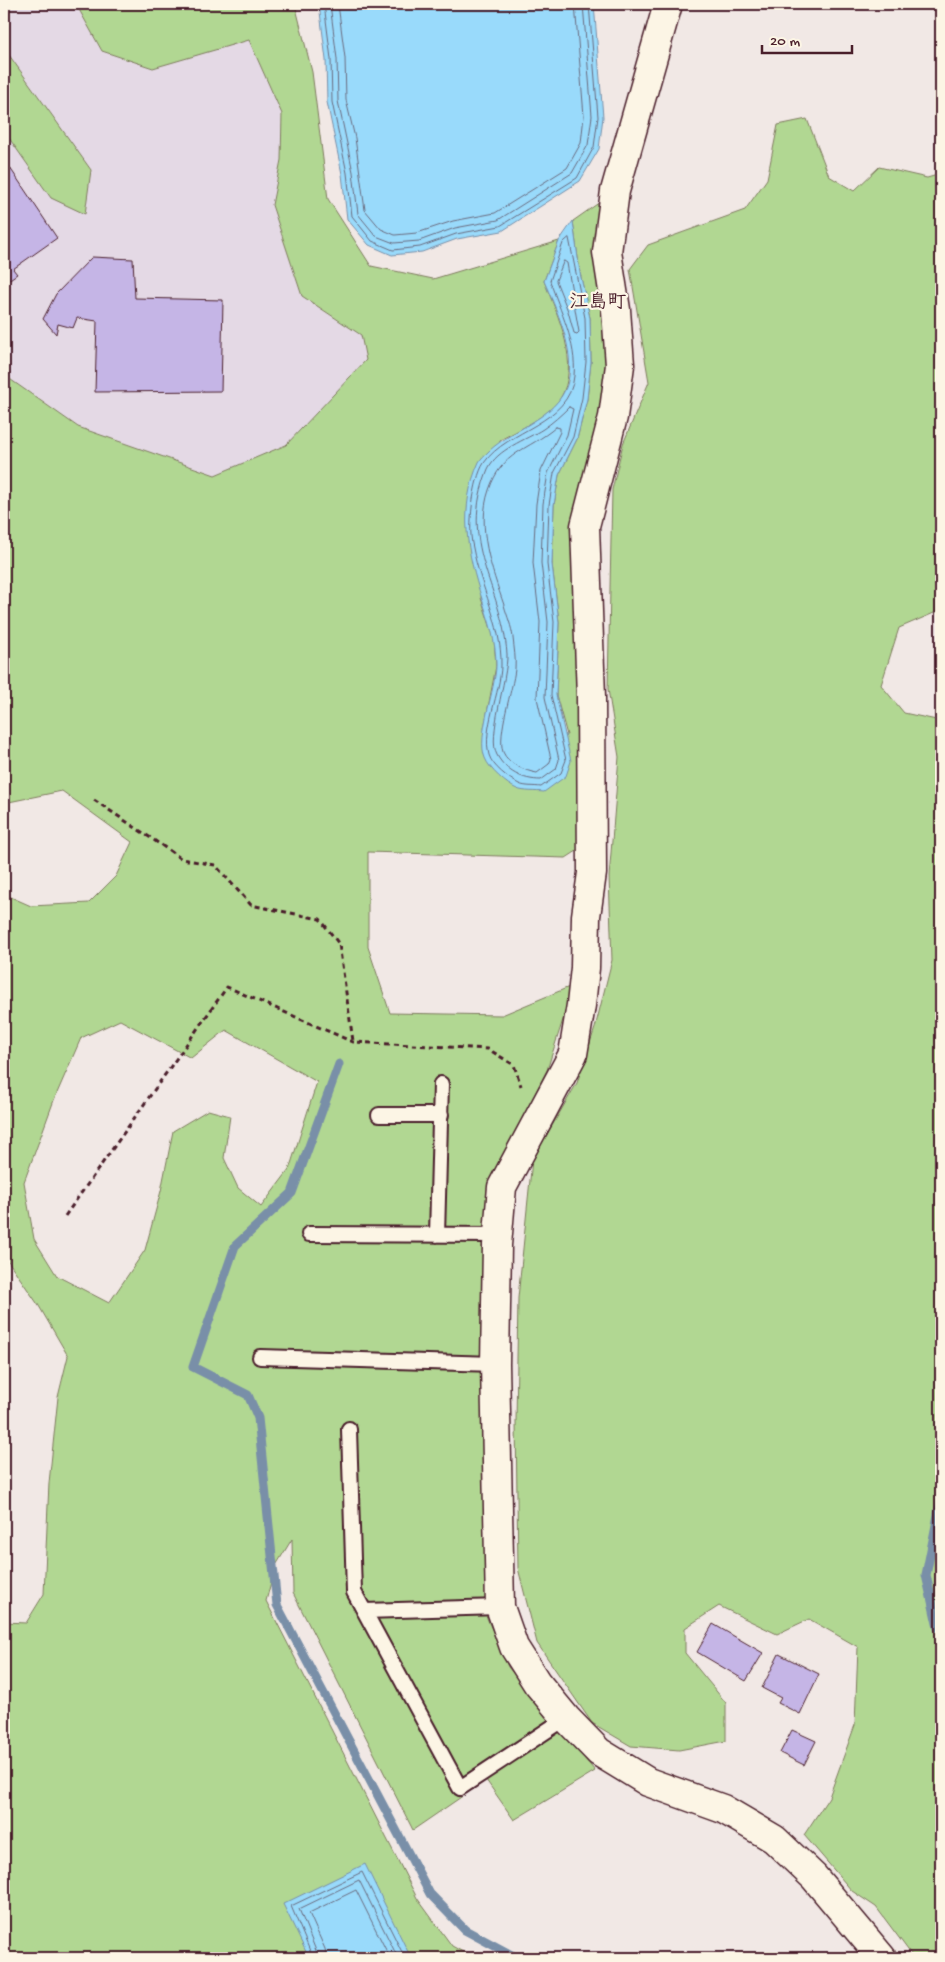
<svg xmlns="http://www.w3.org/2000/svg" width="945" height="1962" viewBox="0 0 945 1962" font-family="'Gochi Hand','Klee One',sans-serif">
	<rect width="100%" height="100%" fill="#f1e8e5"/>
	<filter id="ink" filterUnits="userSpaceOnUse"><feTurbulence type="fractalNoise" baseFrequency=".02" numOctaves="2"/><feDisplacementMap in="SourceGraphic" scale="10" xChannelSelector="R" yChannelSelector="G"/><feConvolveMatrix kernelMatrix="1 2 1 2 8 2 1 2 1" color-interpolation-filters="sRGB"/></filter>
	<g filter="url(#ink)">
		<!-- built -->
		<path fill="#e4d9e5" d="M4,4H76L102,51L153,68L249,39L282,114L281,160L272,205L302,296L361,335L366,360L286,445L215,475L78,427L4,375V131L51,198L91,170L4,48Z"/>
		<!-- green -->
		<path fill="#b1d792" stroke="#7e7b5e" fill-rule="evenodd" d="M76,4H295L312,72L328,199L371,266L433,279L559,241L544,281C558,316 581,364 560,399C550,415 517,431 500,440L481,598L494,638L496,666L484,729L567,735L556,695L559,622L552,564L554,505L559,475L577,439L587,399L591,362L590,318L580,273L573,221L600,202L614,371L581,522L583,847L566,858L368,852V947L390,1013L502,1015L574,985L547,1070L487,1189V1618L508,1667L595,1771L514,1820L486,1780L413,1830L293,1593L292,1539L275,1567L266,1601L417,1898L452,1946L474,1958H4V1622L26,1623L44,1594L49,1483L58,1397L68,1356L39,1306L4,1255V894L31,906L89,903L116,876L132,842L62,791L4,803V375L78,427L215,475L286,445L366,360L361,335L302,296L272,205L281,160L282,114L249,40L153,68L102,51ZM120,1020L191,1058L226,1030L317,1082L289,1170L261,1207L238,1188L224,1158L230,1116L208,1110L173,1131L161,1191L145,1250L109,1303L57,1276L34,1239L24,1182L54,1100L81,1038Z
			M4,48L91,170L85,214L51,198L4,131Z
			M807,119L829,176L854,191L879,167L927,178L941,174V610L899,628L881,685L904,713L941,721V1958H914L876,1907L852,1891L804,1835L829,1797L855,1725L858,1647L809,1619L777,1634L719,1606L685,1628V1653L726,1703V1741L679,1750L631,1746L592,1723L537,1643L518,1568L516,1422L518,1298L532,1160L577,1083L595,1028L612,960L609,877L619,757L608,689L612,490L623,444L649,382L630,269L648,245L745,210L767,179L778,125Z"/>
		<!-- water -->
		<path fill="#99dafb" stroke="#798fa8" d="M319,4H594L603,117L599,149L580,181L502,231L457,239L422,252L392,255L369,245L347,219L342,174L327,102L326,60Z
			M573,221L580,273L590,318L591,362L587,399L577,439L559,475L554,505L552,564L559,622L556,695L571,761L566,776L544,792C536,791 524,792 517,789C507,785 489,769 485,758C476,737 496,688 496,665C496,641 489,621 482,599C467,553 458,508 479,462C481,458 485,455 489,451C514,427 564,416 569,376C573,345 556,309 544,281L559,241Z
			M365,1864L411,1958H309L283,1904Z"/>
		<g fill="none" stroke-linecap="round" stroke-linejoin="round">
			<!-- shore -->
			<path stroke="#6a6a7e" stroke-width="1" d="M324,4L331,59L332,102L347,173L352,216L372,241L393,250L420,247L456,234L500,226L577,178L594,147L598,117L589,4
				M330,4L337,59L338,101L353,172L358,214L376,236L394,243L419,241L455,228L498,220L572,173L588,145L592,116L583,4
				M338,4L345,58L346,100L355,138L365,210L381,229L395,235L417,233L453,221L495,213L567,168L581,143L584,116L575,4
				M569,238L585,318L586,362L582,398L573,437L554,473L549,505L547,564L554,622L551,695L566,760L561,773L541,787C535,786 525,787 519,784C509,779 492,766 489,755C482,729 501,692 501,665C502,624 480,587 473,548C469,532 471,515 473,499C475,488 478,472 484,463C507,429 570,424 574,376C577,343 560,311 550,281L563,243Z
				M564,261L567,263L579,332L577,334L574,333L568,311L556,281Z
				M569,407L573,409L567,435L548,473L543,504L541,563L548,622L545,697L559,760L556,769L541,780C523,780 506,772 497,755C487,738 508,678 507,654C502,584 457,545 488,469C497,449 526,440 543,429C552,423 561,415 569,407Z
				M556,427L560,428V432L541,471L536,504L533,563L540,622L537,698L551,759L549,764L537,773C525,771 508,764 503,752C497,734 513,689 515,669C516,659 514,648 513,638C512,627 507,616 504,605C492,570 476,528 489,490C502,451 528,451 556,427Z
				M313,1958L291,1906L362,1872L405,1958
				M319,1958L299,1909L359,1880L398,1958
				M327,1958L325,1949L309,1913L356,1890L390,1958"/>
			<!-- stream -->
			<path stroke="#798fa8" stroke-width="9" d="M339,1064L292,1193L235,1246L193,1367L248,1395L258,1418L277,1605L430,1894L465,1930L517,1958
				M938,1628L926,1575L941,1500"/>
		</g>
		<!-- building -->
		<path fill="#c5b5e6" stroke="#4a1f2b" d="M4,159L57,238L13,269L17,274L4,283Z
			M92,257L133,259L135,298L223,300L221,391L95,392L97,321L77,318L73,328L58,324L56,334L43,319L56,294Z
			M713,1624L763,1653L746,1681L697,1652Z
			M779,1654L819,1674L800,1714L778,1703L781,1698L762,1688Z
			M792,1730L816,1741L804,1765L780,1753Z"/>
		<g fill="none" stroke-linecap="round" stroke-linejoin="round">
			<!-- service casing -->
			<g stroke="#4a1f2b" stroke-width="18">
				<path id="service" d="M379,1115H441
					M309,1234L498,1235
					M437,1235L441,1084
					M260,1357L495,1364
					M349,1429L354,1592L460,1788L566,1718
					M364,1611L500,1607"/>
			</g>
			<!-- minor casing -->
			<g stroke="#4a1f2b" stroke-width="31">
				<path id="minor" d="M668,4L615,191L607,252L616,310L620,365L613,417L585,526L591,697L592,873L586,916L585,968L581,1005L573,1054L502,1187L497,1245L495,1364L500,1607L514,1647L537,1683L566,1718L599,1752L648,1782L723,1809L774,1839L814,1877L882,1958"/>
			</g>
			<!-- path -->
			<path stroke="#4a1f2b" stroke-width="3" stroke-dasharray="5 4" stroke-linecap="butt" d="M94,800L182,859L215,865L251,905L320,919L339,944L353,1041
				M65,1216L227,987L353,1042L488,1049L514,1065L521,1086"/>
			<!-- service -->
			<use href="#service" stroke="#fcf5e5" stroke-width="14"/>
			<!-- minor -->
			<use href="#minor" stroke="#fcf5e5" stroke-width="28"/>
		</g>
	</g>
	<g text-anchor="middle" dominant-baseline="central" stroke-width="4.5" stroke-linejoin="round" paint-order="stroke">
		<!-- quarter labels -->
		<g font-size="19" font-weight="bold" fill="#4a1f2b" stroke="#fcf5e5">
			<text x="598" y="303">江島町</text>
		</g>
	</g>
	<!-- margin -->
	<rect width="945" height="1962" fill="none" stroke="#fcf5e5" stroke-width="20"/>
	<rect x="10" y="10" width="925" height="1942" fill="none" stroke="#4a1f2b" stroke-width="2" filter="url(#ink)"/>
	<!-- scale -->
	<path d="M762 45v8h90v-8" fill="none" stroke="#4a1f2b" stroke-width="2.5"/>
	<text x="770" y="45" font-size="15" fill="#4a1f2b" stroke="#fcf5e5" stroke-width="4" paint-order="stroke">20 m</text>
</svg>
